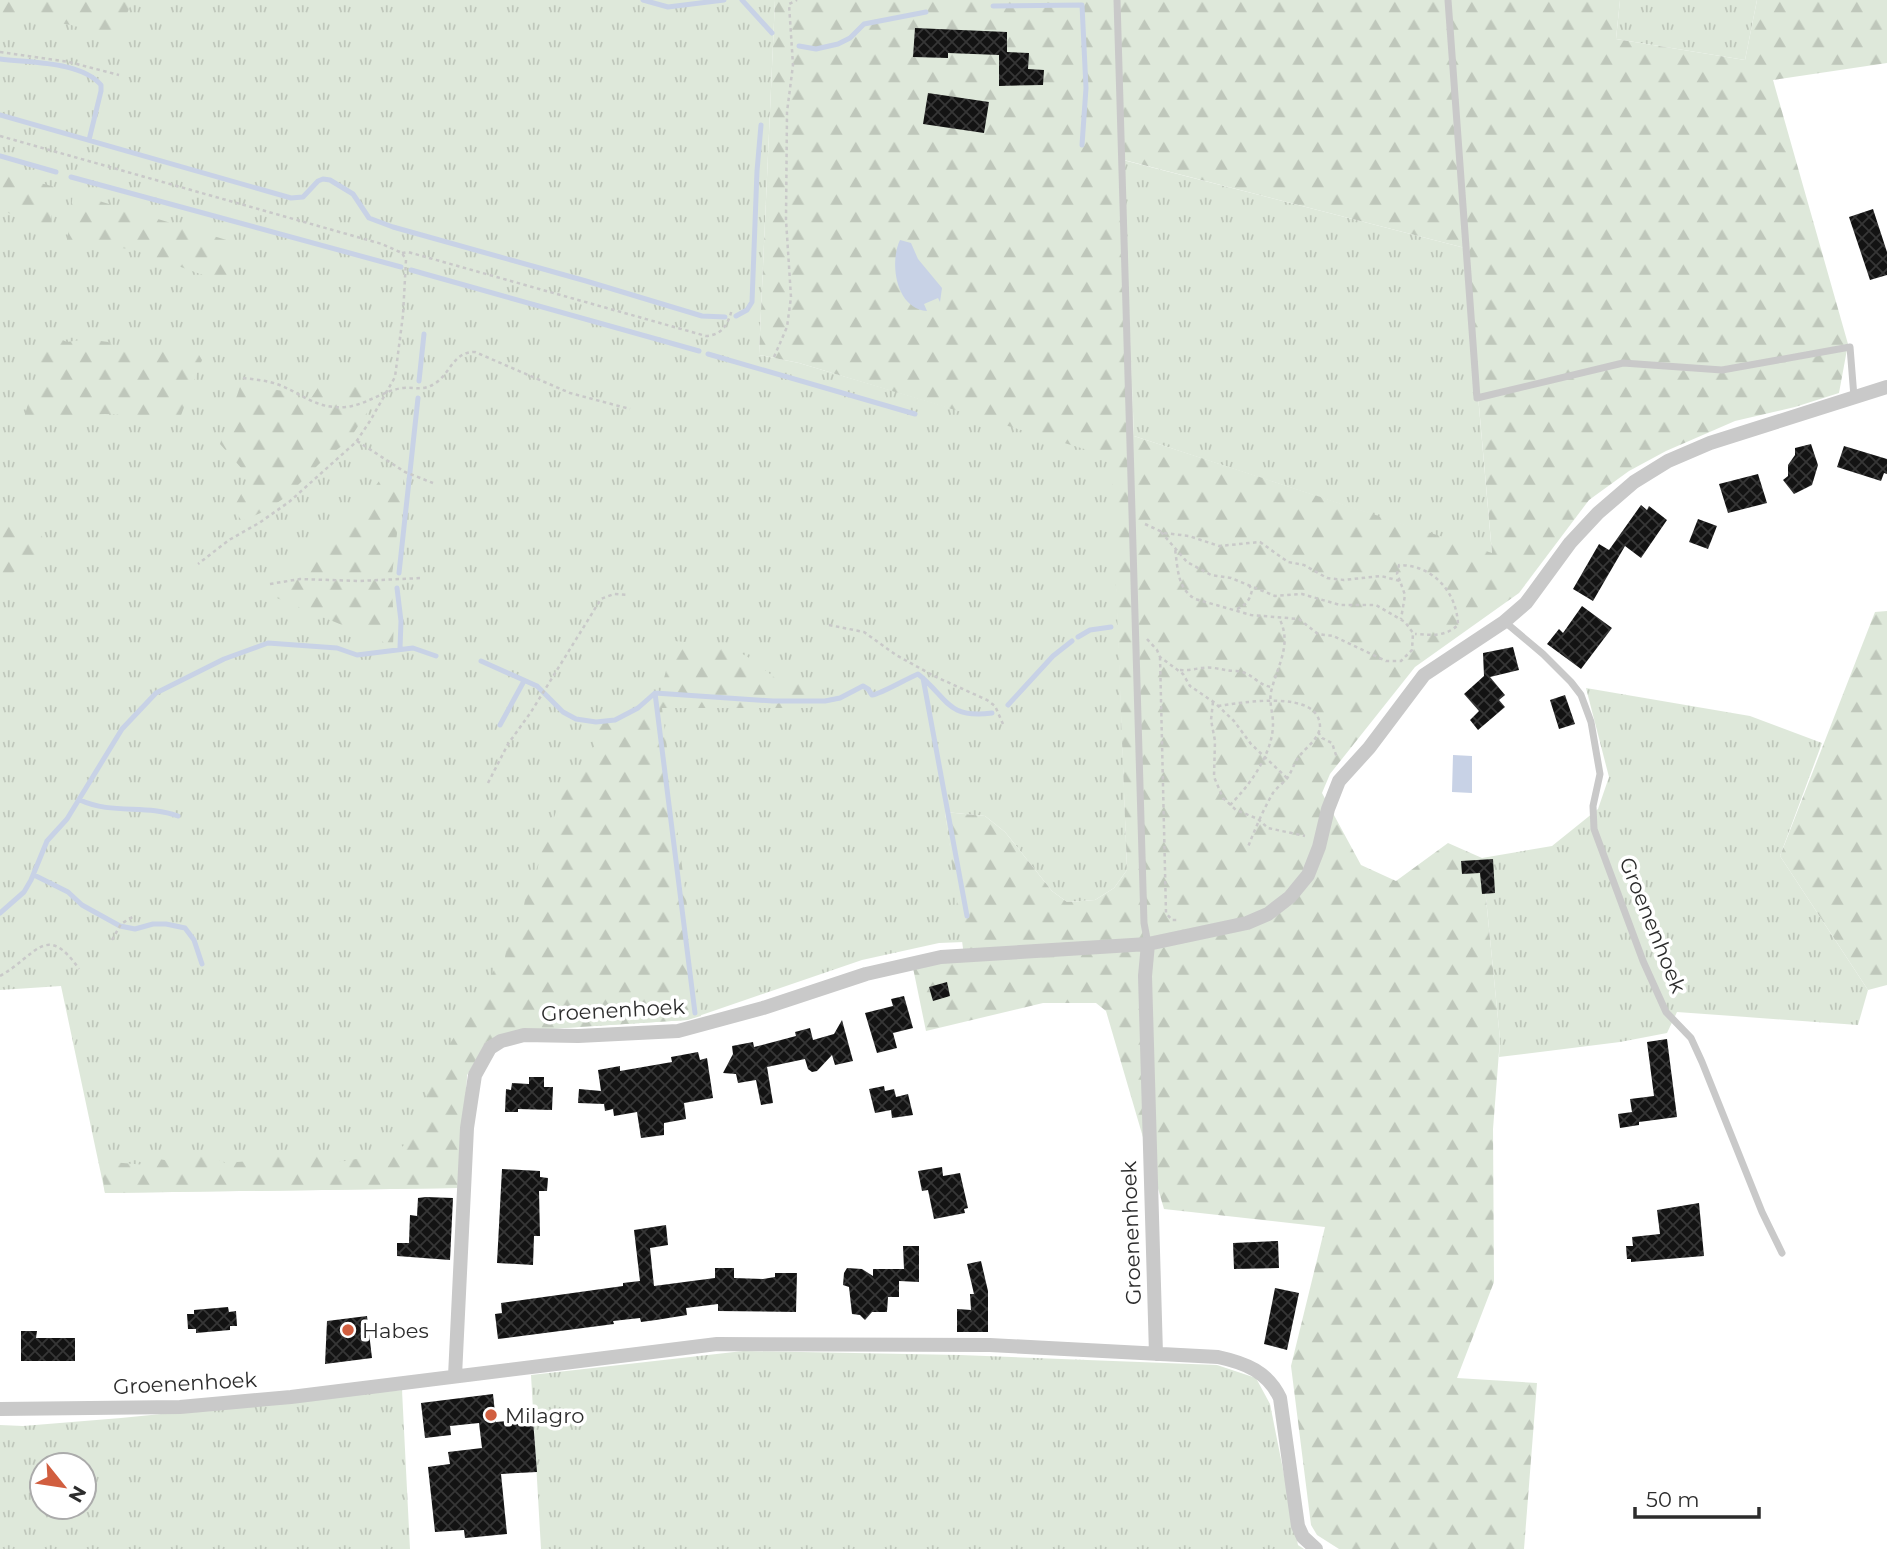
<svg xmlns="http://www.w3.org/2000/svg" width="1887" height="1549" viewBox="0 0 1887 1549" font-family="Montserrat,sans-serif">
	<defs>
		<pattern id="grass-tufts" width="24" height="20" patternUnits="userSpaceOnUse" patternTransform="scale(1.75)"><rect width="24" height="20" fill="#dee8da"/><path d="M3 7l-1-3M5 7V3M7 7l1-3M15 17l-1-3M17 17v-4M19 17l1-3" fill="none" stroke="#bfc7bb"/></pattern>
		<pattern id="forest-firs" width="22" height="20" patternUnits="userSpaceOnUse" patternTransform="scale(1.75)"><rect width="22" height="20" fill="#dee8da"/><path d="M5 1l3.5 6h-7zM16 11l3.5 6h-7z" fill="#bfc7bb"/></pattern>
		<pattern id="building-cross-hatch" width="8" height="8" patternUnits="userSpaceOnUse" patternTransform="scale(1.75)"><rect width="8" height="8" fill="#131313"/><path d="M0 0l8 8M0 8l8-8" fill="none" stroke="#363636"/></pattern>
	</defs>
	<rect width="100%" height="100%" fill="#fff"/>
	<!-- grass -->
	<path fill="url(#grass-tufts)" fill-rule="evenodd" d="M0,0H775L759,355L799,363L1112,456L1127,870L1114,888L1095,900L1067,902L1052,891L1005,832L985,816L945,812L964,942L939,943L862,960L687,1020L517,1031L486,1042L467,1075L458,1188L105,1193L61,986L0,990Z
		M1620,0H1757L1745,60L1616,39Z
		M1123,160L1465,248L1492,554L1134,436Z
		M1586,688L1750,716L1822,743L1780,856L1868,990L1858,1025L1677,1012L1667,1033L1620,1042L1499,1057L1500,1039L1482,858L1552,846L1598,809L1609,777Z
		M743,1351L960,1355L1217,1365L1256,1378L1270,1404L1298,1545L1304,1549H541L531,1375Z
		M402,1390L410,1549H0V1425L23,1426L121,1418ZM42,1465H84V1507H42Z"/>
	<!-- forest -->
	<path fill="url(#forest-firs)" fill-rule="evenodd" d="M0,0H133L116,38L71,25L0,13Z
		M775,0H1620L1616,39L1745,60L1757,0H1887V63L1773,80L1848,344L1839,393L1795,407L1735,421L1666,451L1629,471L1589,500L1519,593L1415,667L1330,774L1322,793L1361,865L1396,881L1448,843L1482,858L1500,1039L1493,1129L1494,1282L1457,1378L1537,1383L1524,1549H1339L1317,1535L1311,1525L1291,1366L1325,1227L1164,1209L1106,1011L1096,1003H1043L926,1031L912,963L964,956L945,812L985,816L1005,832L1052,891L1067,902L1095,900L1114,888L1127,870L1111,457L799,363L759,355ZM1124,160L1465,248L1492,553L1134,436Z
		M0,172L55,187L50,229L6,212L0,213Z
		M73,193L233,242L228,284L131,249L67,243Z
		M58,338L67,342L87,339L108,342L121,349L195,348L202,360L180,418L105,414L24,418L46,340Z
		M241,384L283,391L306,406L319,386L359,387L372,405L349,440L319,464L286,497L263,512L242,521L233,509L250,478L220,444Z
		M389,467L404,476L391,583L394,619L393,646L267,594L292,565L355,515Z
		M0,511H9L42,536C46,558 15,570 0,581Z
		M1887,611V985L1868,990L1780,856L1875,612Z
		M674,641L729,646L751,659L775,678L803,684L812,701L809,708H662L701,1016L687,1020L517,1031L486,1042L467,1075L458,1188L105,1193L100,1161L146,1165L159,1159L170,1161L193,1153L208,1154L225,1163L250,1161L263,1152L317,1153L325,1158L339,1162L391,1153L402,1147L423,1126L427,1110L426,1095L432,1080L439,1071L444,1053L463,1023L484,1005L488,981L494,970L504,963L510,928L522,918L526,893L534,886L541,852L562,796L591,755L595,744L594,734L585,721C604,722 620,720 636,709C644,703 649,695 660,693Z"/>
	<!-- water -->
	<path fill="#c8d2e6" d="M900,240L911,243L918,259L942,288L940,302L938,298L924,304L927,311C896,309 889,263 900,240Z
		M1453,755L1472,756V793L1452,792Z"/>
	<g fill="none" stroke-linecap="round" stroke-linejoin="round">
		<!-- stream -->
		<path stroke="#c8d2e6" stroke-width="5" d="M643,0L668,7L724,0
			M742,0L772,33
			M993,6L1082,5L1086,88L1082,145
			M799,46L816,49L838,44L850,38L864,24L926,12
			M0,59C29,63 81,61 101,85V91L89,140
			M0,115L291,198L303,197L318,181L323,179L330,180L353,194L369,218L393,227L586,281L702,316L725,317
			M0,156L56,172
			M71,177L401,267
			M411,270L699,351
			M736,316L747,310L752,302L757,171L761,125
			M708,354L915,414
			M419,381L424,334
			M399,573L418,398
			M397,588L401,621L400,648
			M1078,637L1090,630L1111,627
			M481,661L537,686L563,712L576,719L596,722L615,720L638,708L655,693L773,701H825L840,698L863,686L868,689L872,695C881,694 906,679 918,674C948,698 946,719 992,713
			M923,678L967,916
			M655,693L695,1013
			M1008,705L1053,656L1072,641
			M500,725L524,681
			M80,800C112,815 146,804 178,816
			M34,875L68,892L82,905L120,926L135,929L153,924H166L185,928L194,940L202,964
			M0,913L24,892L31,880L47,841L67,819L122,729L156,693L224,659L268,643L337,648L357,655L413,648L436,656"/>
	</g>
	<!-- building -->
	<path fill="url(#building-cross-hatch)" d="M915,28L1007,32V52L1029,53L1028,69L1044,70L1043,85L999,86V55L948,53V58L913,57Z
		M928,93L989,102L984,133L923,124Z
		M1873,209L1887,252V275L1870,280L1849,217Z
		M1811,444L1818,465L1812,485L1794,494L1783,480L1788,476V465L1795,455V448Z
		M1844,446L1887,459V474L1884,473L1881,481L1837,467Z
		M1758,474L1767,503L1728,513L1719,484Z
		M1641,505L1647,510L1649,506L1667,520L1641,558L1625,546L1593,601L1573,589L1599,544L1609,550Z
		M1698,519L1717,526L1708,549L1689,542Z
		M1582,606L1612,628L1581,669L1547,644L1559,629L1563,633Z
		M1513,647L1519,670L1490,677L1505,695L1499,700L1505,707L1478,730L1470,720L1479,711L1464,694L1484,676L1483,653Z
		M1565,695L1575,724L1559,729L1550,700Z
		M1493,859L1495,893L1482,894L1480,873L1462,874L1461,861Z
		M947,982L950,996L933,1001L929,987Z
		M904,996L913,1028L893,1033L897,1048L877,1053L865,1013L893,1006L891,999Z
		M842,1020L853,1061L835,1065L832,1055L817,1071L812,1072L808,1069L805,1059L767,1067L773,1103L761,1105L756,1080L738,1083L736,1074L723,1073L733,1054L732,1046L753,1042L754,1047L796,1036L795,1032L810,1028L813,1040L834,1034Z
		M1667,1039L1677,1117L1639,1122V1125L1620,1128L1618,1114L1632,1112L1630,1099L1654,1096L1647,1042Z
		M698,1052L700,1060L707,1058L713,1098L684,1103L686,1119L664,1123V1135L641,1138L637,1112L614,1116L613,1109L605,1111L604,1104L578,1103L579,1089L601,1091L598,1070L620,1066V1071L672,1062L671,1057Z
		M529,1077H544V1087H553L552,1110L518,1109V1112H505L506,1089L511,1090L512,1083L529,1084Z
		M884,1086L885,1091L894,1089L896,1097L908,1094L913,1115L892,1118L891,1110L875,1113L869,1089Z
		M942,1167L943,1176L960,1173L968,1208L964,1209L965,1213L934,1219L928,1190L922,1191L918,1171Z
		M502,1169L540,1171V1177L548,1178L547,1191H539L540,1236H534L533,1265L497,1263Z
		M426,1197L453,1198L450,1260L397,1256V1243H409L410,1215L417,1216L418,1198Z
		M1699,1203L1704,1256L1631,1262V1259H1627L1626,1246H1633L1632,1237L1660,1234L1657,1210Z
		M666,1225L668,1245L650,1248L654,1286L715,1278V1268H734V1278L763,1279L775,1277V1273H797L796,1312L718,1311V1304L686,1308L687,1315L656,1320L641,1322L640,1318L613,1321L614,1324L498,1339L495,1314L502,1313L501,1303L623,1286V1283L640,1281L634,1230Z
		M1278,1241L1279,1268L1234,1269L1233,1243Z
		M903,1246H919V1282L899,1281V1297H888L887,1312H872L865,1320L860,1315L852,1314L849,1287L843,1285L844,1273L847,1268L862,1269L873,1276V1269H904Z
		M981,1261L988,1291V1332H957V1309L971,1310L970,1294H974L967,1264Z
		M1275,1288L1299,1293L1287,1350L1264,1344Z
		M228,1307L229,1312L236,1311L237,1326H230V1330L196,1333V1329H188L187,1314H194V1310Z
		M367,1316L372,1358L325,1364L327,1321Z
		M21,1331H37L36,1338H75V1361H21Z
		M493,1394L496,1422L533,1419L537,1472L501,1474L507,1534L465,1538L464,1530L435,1532L428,1467L450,1464L448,1452L482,1448L479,1423L450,1426L451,1435L425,1438L421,1403Z"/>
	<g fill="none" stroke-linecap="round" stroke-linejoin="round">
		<!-- path -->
		<path stroke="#c9c9c9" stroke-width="2.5" stroke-dasharray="3.5 3.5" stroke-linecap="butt" d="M0,52L69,62L119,75
			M0,136L382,244L402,253L406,260L403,315L395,377L370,421L356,442L289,502L259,523L229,540L198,564
			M402,253L408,252L706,336C722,335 728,325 732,309
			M774,357L787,327L791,297L786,220L787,112L793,65L789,4L797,0
			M243,378C252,379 261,380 270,382C298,389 313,410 346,407C366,405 384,390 403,388C415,387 423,391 434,384C450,375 453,351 475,352L570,393L630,409
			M357,441L405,472L433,483
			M1145,524L1164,533L1189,536L1219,546L1260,542L1288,562L1304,565L1327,578L1344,580L1381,576L1400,581L1405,595L1401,619
			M1161,532L1187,562L1211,575L1231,578L1275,596L1302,594L1340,605H1376L1405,622L1413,633L1412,650L1401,661H1386L1333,636L1318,634L1299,619L1251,615L1195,599C1177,588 1178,569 1175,549
			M1400,581L1397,574L1399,565C1433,565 1457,592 1458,625C1445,637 1432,635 1415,634
			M270,584L300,579L359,581L422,578
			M1237,609C1246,605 1250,600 1252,590L1249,585
			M829,625L864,632L896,655L934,676L987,700L995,706L1003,724
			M1147,639L1157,650L1160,657L1183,674L1190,686L1215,703L1234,721L1251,744L1287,778
			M1160,657L1166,913L1172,920H1179
			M1180,670C1192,671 1203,666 1214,668C1222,669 1228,671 1236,671C1251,671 1258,686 1272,687
			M1213,702L1211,720L1215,741L1214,777L1223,798L1236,810L1258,819L1268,828L1305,836
			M1218,706C1240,703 1320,688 1320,727C1319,738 1308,746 1302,753C1295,760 1293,769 1288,777C1284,783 1277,787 1273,793C1263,810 1255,829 1248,847
			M1318,732L1322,738L1332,743L1337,758
			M488,783L508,744L531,712L601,599L614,594L628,595
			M1230,805C1250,785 1273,753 1273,724C1273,713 1269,703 1271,692C1277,666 1293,644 1279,618
			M112,940L121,924L134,916
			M0,976C36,956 46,921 79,969"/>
		<!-- service -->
		<path stroke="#c9c9c9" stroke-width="7" d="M1117,0L1144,923L1148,944
			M1448,0L1477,398L1623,363L1722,370L1850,347L1854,397
			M1505,622L1543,654L1571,682L1581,695L1591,722L1600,774L1593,806L1594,829L1643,961L1666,1012L1691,1038L1702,1062L1762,1212L1782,1253"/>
		<!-- minor -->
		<path stroke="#c9c9c9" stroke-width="14" d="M1148,944L1145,976L1156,1354
			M455,1376L467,1128L475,1075L490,1048L501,1041L524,1035L578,1036L678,1031L763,1008L866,974L941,957L1148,944L1247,923L1268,914L1290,897L1308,875L1319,847L1328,809L1339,781L1369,748L1424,675L1504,622L1526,603L1570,543L1598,513L1634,482L1668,461L1710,443L1887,387
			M0,1409L180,1407L291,1397L717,1344L990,1345L1218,1357C1246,1363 1268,1372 1280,1398L1298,1526L1303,1537L1316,1549"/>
	</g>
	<!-- markers -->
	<g fill="#d15e3f" stroke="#fff" stroke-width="2.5">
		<circle cx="348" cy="1330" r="7"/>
		<circle cx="491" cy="1415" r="7"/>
	</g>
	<g text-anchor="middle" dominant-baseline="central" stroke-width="7" stroke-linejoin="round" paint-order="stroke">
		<!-- street labels -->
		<g font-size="21" fill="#2c2c2c" stroke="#fff">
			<text transform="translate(1653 925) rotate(68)">Groenenhoek</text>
			<text transform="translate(613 1010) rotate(-3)">Groenenhoek</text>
			<text transform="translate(1131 1233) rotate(-92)">Groenenhoek</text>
			<text transform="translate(185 1383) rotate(-3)">Groenenhoek</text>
		</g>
		<!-- poi labels -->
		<g font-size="21" fill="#2c2c2c" stroke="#fff" text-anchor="start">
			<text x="362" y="1330">Habes</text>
			<text x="505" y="1415">Milagro</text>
		</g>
	</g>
	<!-- north arrow -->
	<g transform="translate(63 1486) rotate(120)"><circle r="33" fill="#ffffff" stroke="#ababab" stroke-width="2"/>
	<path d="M0-5L12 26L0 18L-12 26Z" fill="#d15e3f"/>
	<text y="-10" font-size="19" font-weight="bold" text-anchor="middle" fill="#2c2c2c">N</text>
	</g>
	<!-- scale -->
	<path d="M1635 1507v10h124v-10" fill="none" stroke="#2c2c2c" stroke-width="3.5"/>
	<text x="1646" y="1507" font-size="21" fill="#2c2c2c" stroke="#ffffff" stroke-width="5" paint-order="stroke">50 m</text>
</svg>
